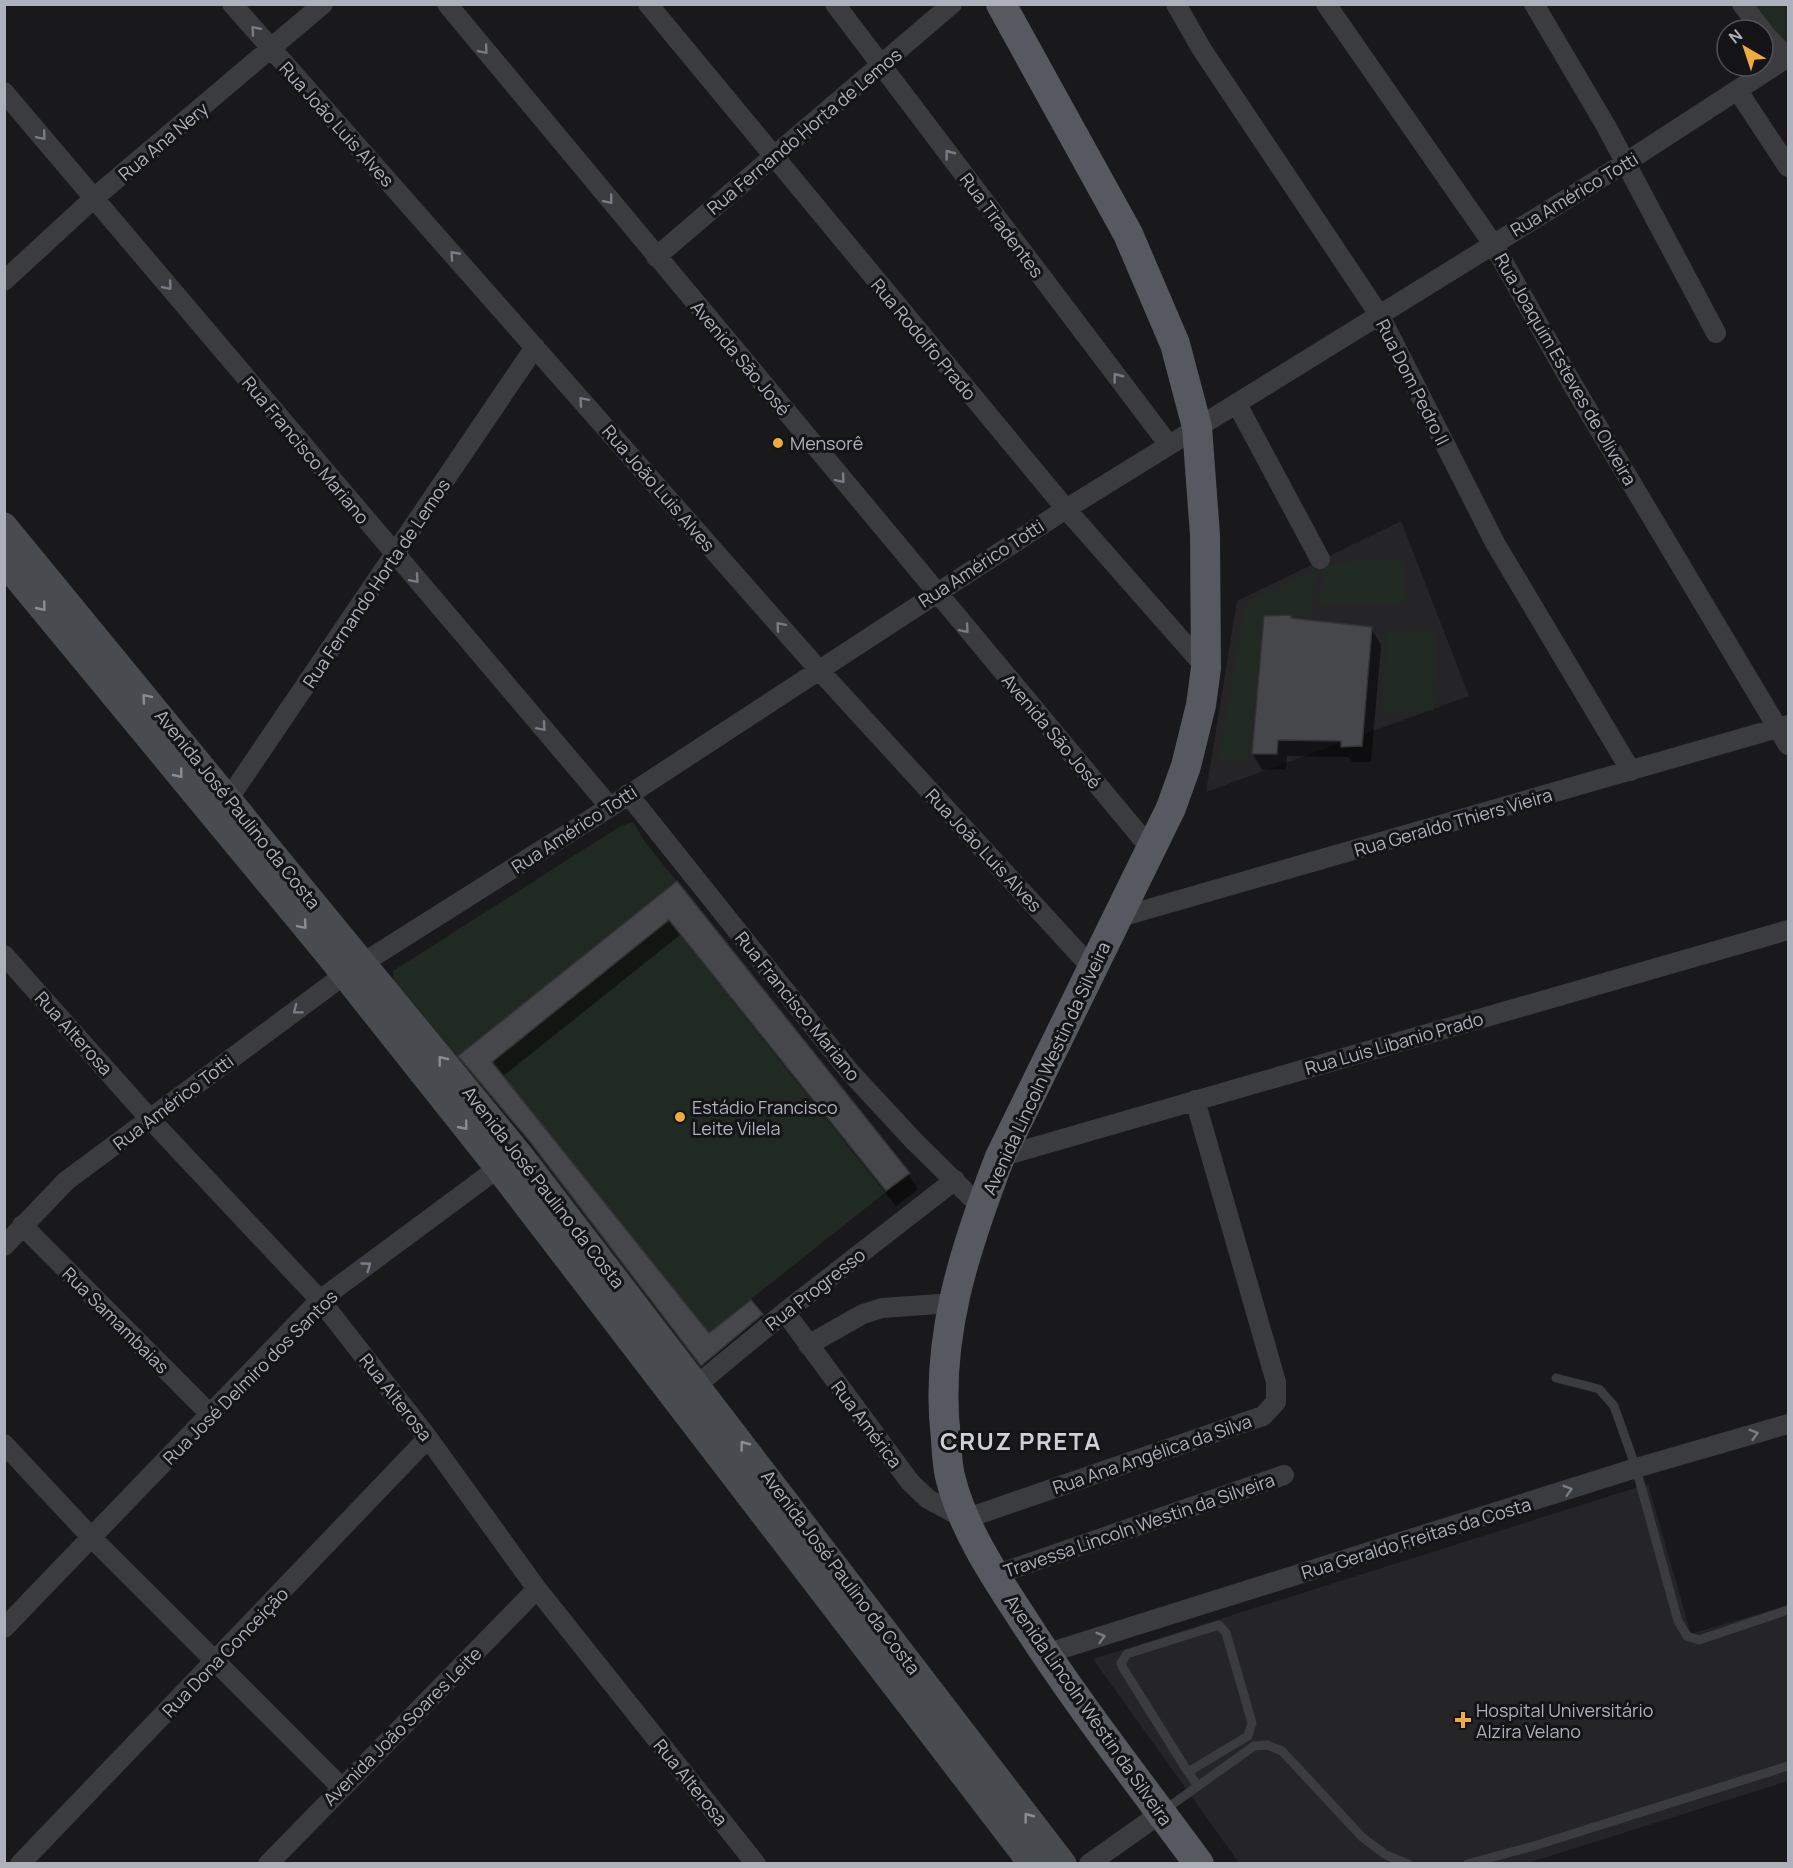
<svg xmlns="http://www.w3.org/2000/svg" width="1793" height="1868" viewBox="0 0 1793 1868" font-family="Manrope,sans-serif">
	<rect width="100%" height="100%" fill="#19191b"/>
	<!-- built -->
	<path fill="#252528" d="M1401,521L1469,696L1206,792L1237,601Z
		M1648,1484L1691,1634L1788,1605V1781L1528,1863H1239L1093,1659Z"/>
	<!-- green -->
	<path fill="#212a22" d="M1751,5H1788V47Z
		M1403,558L1406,604L1318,605L1324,564Z
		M1316,569L1312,615L1264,616L1247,761L1219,759L1245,604Z
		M1435,630L1434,710H1384L1386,633Z
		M633,822L645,842L910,1173L751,1299L768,1320L701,1375L394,985L393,971L619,827Z"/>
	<!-- shadow -->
	<path fill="#0007" d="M1290,616L1292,620L1371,628L1381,645L1371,762H1352L1349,757L1287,756L1286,769L1262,770L1253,754L1266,618Z
		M676,883L908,1174L918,1189L896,1206L680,935L502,1077L709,1335L750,1302L762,1315L771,1331L711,1381L542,1160L470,1072L460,1056Z"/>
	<!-- building -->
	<path fill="#46474b" stroke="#333337" stroke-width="1.5" d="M1291,615V618L1372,627L1362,746L1341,747V741L1278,740L1277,754H1252L1264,616Z
		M677,881L910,1173L886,1191L669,920L492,1062L709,1333L751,1300L763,1314L701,1366L531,1143L458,1056Z"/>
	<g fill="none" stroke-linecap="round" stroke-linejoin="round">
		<!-- lane -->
		<path stroke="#3a3c40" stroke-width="9" d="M1556,1378L1599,1389L1614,1406L1636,1468L1678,1621L1687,1636L1699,1640L1788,1610
			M1188,1772L1248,1736L1252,1723L1226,1633L1219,1625L1127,1654L1121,1663L1123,1668L1188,1772L1198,1786
			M1163,1811L1254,1746L1267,1745L1282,1751L1362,1837L1386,1855L1408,1864
			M1467,1864L1534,1846L1788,1766"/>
		<!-- street -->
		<path stroke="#3a3c40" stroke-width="20" d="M232,4L819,670L1091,967
			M447,4L1151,849
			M648,4L1066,509L1206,668
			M835,4L1169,445
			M1176,4L1201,48L1380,316L1495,543L1631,771
			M1326,4L1493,244L1574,387L1788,745
			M1534,4L1606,126L1716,333
			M1742,4L1762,30
			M1763,32L1788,59
			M1738,91L1788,167
			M4,92L610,807
			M656,257L952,4
			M4,281L94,198L323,4
			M1237,404L1320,559
			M628,794L850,1072L914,1141L981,1207
			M220,806L229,798L535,347
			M1117,918L1788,725
			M4,955L150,1119L320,1300L428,1438L537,1589L756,1864
			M1000,1157L1788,930
			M22,1225L210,1414
			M4,1246L66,1181L344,975L610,807L1066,509L1625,163L1788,57
			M785,1312L910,1482L928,1499L965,1519L1263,1416L1276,1402V1382L1195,1100
			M808,1345L863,1314L882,1308L953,1303
			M687,1393L785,1312L955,1180
			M4,1444L92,1538L341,1787
			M995,1575L1284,1475
			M4,1628L320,1300L509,1160
			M1045,1654L1636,1468L1788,1424
			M20,1864L428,1438
			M268,1864L537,1589
			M1089,1864L1161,1813"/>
		<!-- secondary -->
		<path stroke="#484b50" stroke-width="27" d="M4,526L518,1153L1063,1864
			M4,562L332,959L499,1169L1032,1864"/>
		<!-- primary -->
		<path stroke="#56595f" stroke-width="30" d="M1001,4L1128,234L1175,344L1197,427L1205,535L1206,668L1201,705L1186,766L1171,808L1000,1157C965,1248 934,1340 946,1439C947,1452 947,1467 951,1480C963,1527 992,1572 1019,1613C1074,1700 1138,1781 1199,1864"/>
	</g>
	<!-- one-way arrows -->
	<defs><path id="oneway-chevron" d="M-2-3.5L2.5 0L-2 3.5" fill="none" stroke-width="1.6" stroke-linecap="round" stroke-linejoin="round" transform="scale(1.5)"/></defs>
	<g stroke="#797c84">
		<use href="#oneway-chevron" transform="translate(255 30) rotate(-131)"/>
		<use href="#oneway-chevron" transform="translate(484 50) rotate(50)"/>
		<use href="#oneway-chevron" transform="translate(42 136) rotate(50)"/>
		<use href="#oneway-chevron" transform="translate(949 154) rotate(-127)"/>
		<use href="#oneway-chevron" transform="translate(609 200) rotate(50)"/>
		<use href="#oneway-chevron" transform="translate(454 255) rotate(-132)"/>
		<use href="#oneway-chevron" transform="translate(168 286) rotate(50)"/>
		<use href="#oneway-chevron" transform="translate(1117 377) rotate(-127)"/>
		<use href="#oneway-chevron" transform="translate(583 401) rotate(-131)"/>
		<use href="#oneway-chevron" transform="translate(841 479) rotate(50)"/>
		<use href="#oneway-chevron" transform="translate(415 579) rotate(49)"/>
		<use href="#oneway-chevron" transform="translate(780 626) rotate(-131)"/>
		<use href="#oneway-chevron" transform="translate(965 629) rotate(50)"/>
		<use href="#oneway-chevron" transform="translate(542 727) rotate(49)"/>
		<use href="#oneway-chevron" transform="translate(297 1010) rotate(143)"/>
		<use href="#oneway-chevron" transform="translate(367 1266) rotate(-36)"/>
		<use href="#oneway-chevron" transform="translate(1754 1434) rotate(-16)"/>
		<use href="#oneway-chevron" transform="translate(1568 1490) rotate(-17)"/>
		<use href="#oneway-chevron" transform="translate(1101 1637) rotate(-17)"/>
	</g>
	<g stroke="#898d96">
		<use href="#oneway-chevron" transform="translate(42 607) rotate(51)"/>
		<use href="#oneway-chevron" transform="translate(146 698) rotate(-130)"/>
		<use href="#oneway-chevron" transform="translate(179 774) rotate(51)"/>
		<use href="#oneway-chevron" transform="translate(303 925) rotate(50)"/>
		<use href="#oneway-chevron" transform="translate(442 1060) rotate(-129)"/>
		<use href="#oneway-chevron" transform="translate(464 1126) rotate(51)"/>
		<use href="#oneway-chevron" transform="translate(744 1445) rotate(-127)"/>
		<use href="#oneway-chevron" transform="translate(1028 1817) rotate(-127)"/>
	</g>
	<!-- markers -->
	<g fill="#efab3d" stroke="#141416" stroke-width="2">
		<circle cx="778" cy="443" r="6"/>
		<circle cx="680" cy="1117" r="6"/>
		<path d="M1460 1711h6v6h6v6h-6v6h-6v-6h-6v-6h6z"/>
	</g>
	<g text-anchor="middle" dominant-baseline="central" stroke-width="6" stroke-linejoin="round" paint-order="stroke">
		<!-- street labels -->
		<g font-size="18" fill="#acb1bb" stroke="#141416">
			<text transform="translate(337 124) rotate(48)">Rua João Luis Alves</text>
			<text transform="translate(804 131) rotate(-40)">Rua Fernando Horta de Lemos</text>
			<text transform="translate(163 141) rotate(-40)">Rua Ana Nery</text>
			<text transform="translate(1574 194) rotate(-31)">Rua Américo Totti</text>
			<text transform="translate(1002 225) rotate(53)">Rua Tiradentes</text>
			<text transform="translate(924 339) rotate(50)">Rua Rodolfo Prado</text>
			<text transform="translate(741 358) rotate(50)">Avenida São José</text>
			<text transform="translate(1566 369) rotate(60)">Rua Joaquim Esteves de Oliveira</text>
			<text transform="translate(1413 382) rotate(63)">Rua Dom Pedro II</text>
			<text transform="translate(306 450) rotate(50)">Rua Francisco Mariano</text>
			<text transform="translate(659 488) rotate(49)">Rua João Luis Alves</text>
			<text transform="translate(981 563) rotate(-33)">Rua Américo Totti</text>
			<text transform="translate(376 583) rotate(-56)">Rua Fernando Horta de Lemos</text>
			<text transform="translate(1052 731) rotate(50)">Avenida São José</text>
			<text transform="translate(238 809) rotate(51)">Avenida José Paulino da Costa</text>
			<text transform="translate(1453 822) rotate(-16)">Rua Geraldo Thiers Vieira</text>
			<text transform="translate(574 829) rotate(-33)">Rua Américo Totti</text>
			<text transform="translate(984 850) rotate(47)">Rua João Luis Alves</text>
			<text transform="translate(798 1006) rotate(51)">Rua Francisco Mariano</text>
			<text transform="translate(74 1033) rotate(48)">Rua Alterosa</text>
			<text transform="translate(1394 1043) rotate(-16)">Rua Luis Libanio Prado</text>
			<text transform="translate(1046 1068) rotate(-65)">Avenida Lincoln Westin da Silveira</text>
			<text transform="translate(173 1102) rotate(-37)">Rua Américo Totti</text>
			<text transform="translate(544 1187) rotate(52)">Avenida José Paulino da Costa</text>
			<text transform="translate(815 1289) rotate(-38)">Rua Progresso</text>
			<text transform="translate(116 1320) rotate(45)">Rua Samambaias</text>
			<text transform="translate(250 1377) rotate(-45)">Rua José Delmiro dos Santos</text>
			<text transform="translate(396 1397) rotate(52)">Rua Alterosa</text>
			<text transform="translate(867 1424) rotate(53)">Rua América</text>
			<text transform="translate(1152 1454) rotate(-19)">Rua Ana Angélica da Silva</text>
			<text transform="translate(1139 1525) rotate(-19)">Travessa Lincoln Westin da Silveira</text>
			<text transform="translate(1416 1538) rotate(-17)">Rua Geraldo Freitas da Costa</text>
			<text transform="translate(841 1572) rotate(53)">Avenida José Paulino da Costa</text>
			<text transform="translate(225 1652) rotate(-46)">Rua Dona Conceição</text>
			<text transform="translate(1089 1710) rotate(55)">Avenida Lincoln Westin da Silveira</text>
			<text transform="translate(402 1726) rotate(-45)">Avenida João Soares Leite</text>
			<text transform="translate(691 1782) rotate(51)">Rua Alterosa</text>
		</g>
		<!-- poi labels -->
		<g font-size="18" fill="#acb1bb" stroke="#141416" text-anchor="start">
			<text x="790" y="443">Mensorê</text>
			<text x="692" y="1107">Estádio Francisco<tspan x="692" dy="21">Leite Vilela</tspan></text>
			<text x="1476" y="1710">Hospital Universitário<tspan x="1476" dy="21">Alzira Velano</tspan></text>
		</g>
		<!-- district labels -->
		<g font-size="24" font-weight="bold" letter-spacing="1.5" fill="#cdd0d7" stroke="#141416">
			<text x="1021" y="1440">CRUZ PRETA</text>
		</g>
	</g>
	<!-- border -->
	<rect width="1793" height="1868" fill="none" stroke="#acb1bb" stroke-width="12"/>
	<!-- north arrow -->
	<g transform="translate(1745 48) rotate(321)"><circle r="28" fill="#141416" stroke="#515358" stroke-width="1.5"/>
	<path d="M0-4.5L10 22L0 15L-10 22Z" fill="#efab3d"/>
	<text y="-9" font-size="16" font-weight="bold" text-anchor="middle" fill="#acb1bb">N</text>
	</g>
</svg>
